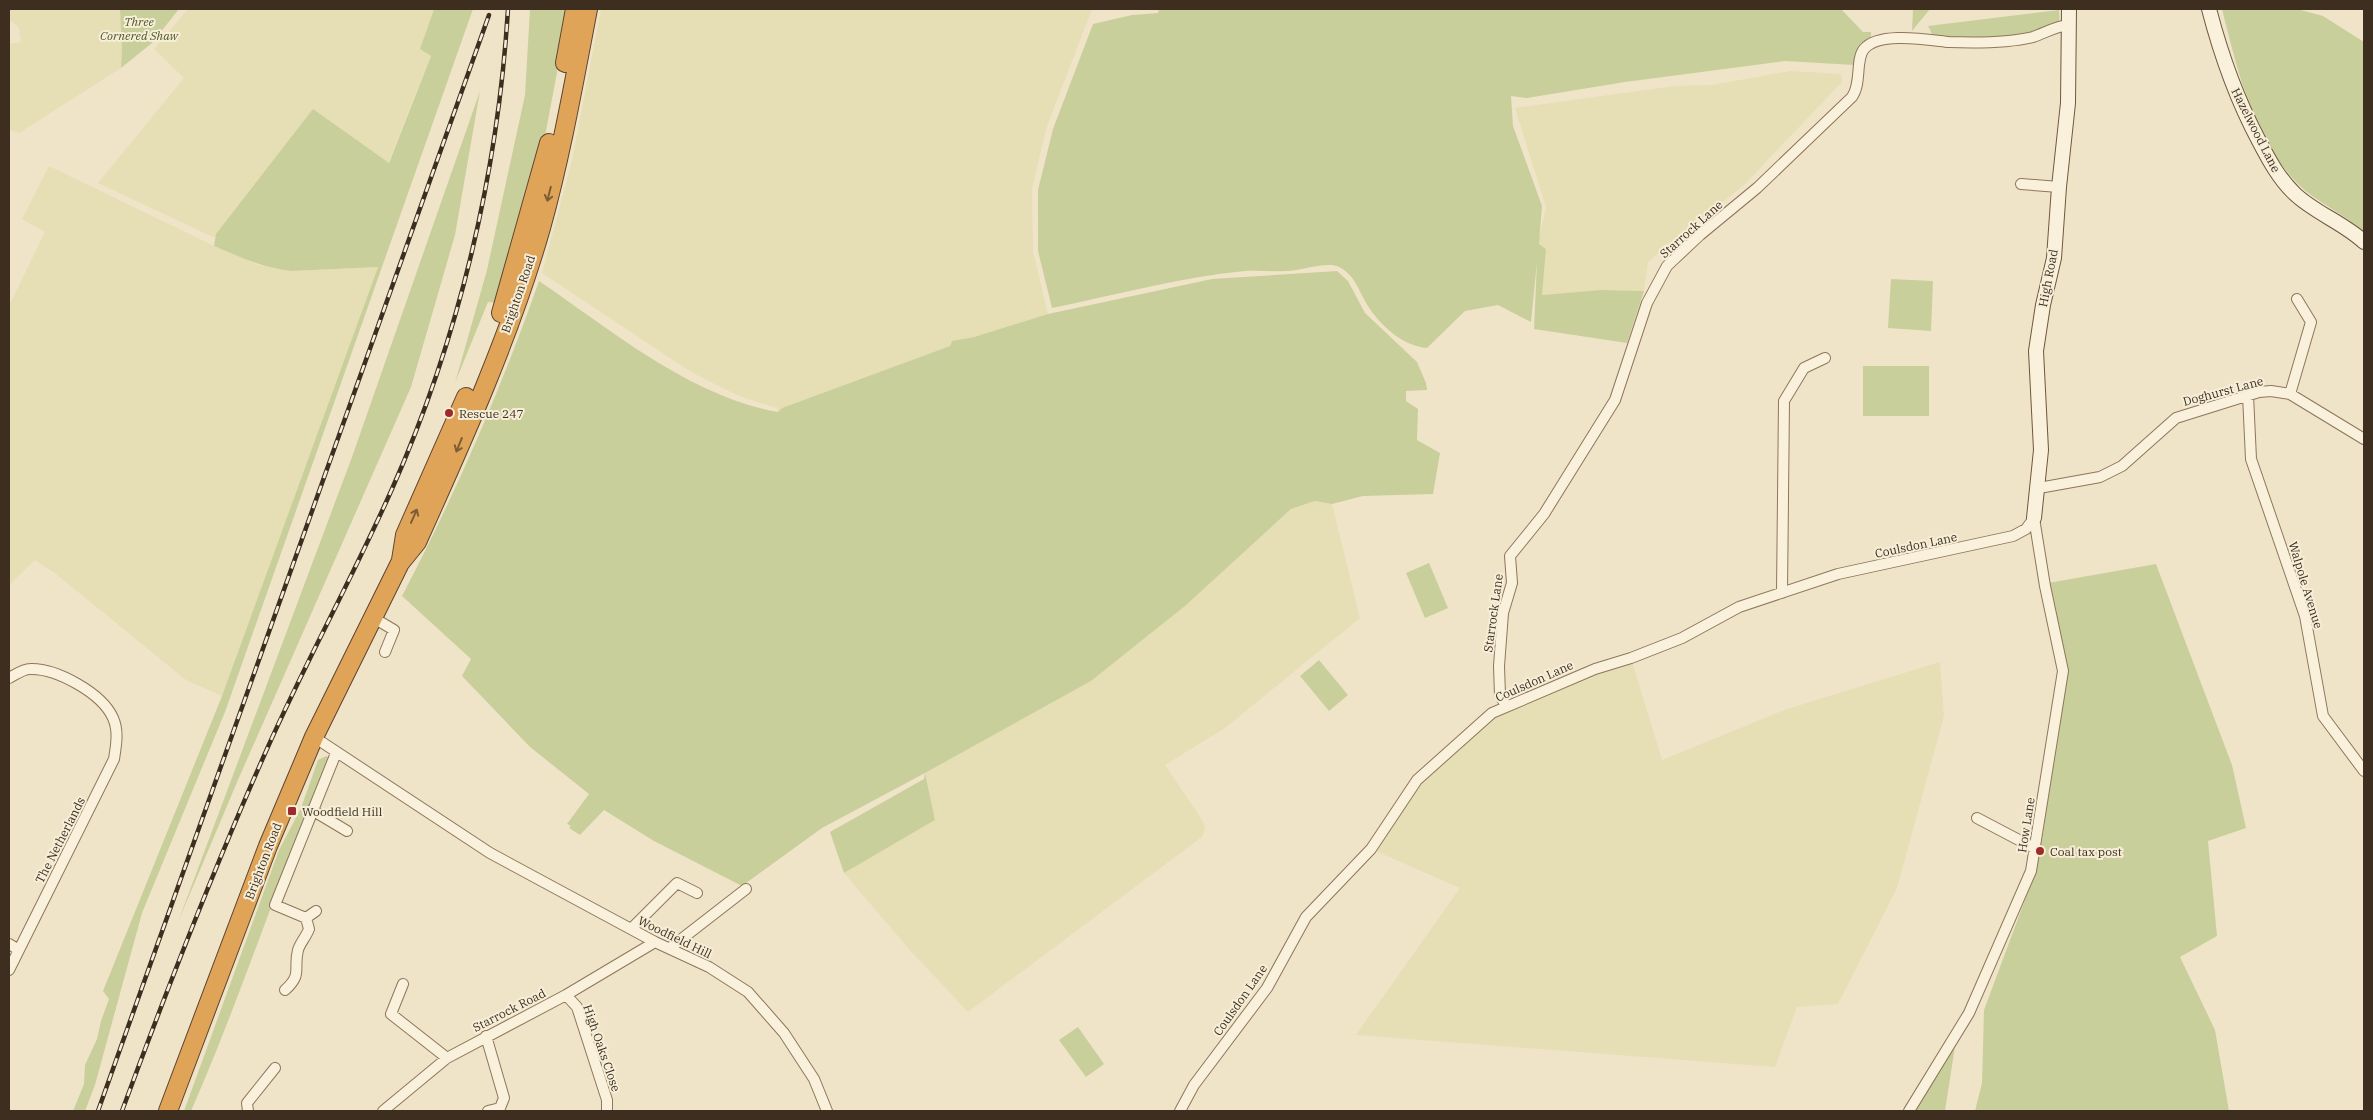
<svg xmlns="http://www.w3.org/2000/svg" width="2373" height="1120" viewBox="0 0 2373 1120" font-family="'IBM Plex Serif',serif">
	<rect width="100%" height="100%" fill="#f0e4c8"/>
	<!-- farmland -->
	<path fill="#e6deb5" d="M9,9H120L122,48L121,68L19,133L9,129V44L21,42L19,28L9,19Z
		M188,9H434L420,49L431,55L388,163L313,109L215,238L98,183L184,78L154,49Z
		M601,9H1092L1046,129L1032,189L1033,251L1048,314L974,337L952,341L950,346L782,408L778,412L777,408L739,396L691,372L542,273L572,160Z
		M1790,71L1841,74L1842,82L1745,184L1648,262L1644,291L1601,290L1542,295L1546,249L1538,244L1546,207L1515,108L1675,86L1712,85Z
		M49,166L214,246L259,265L291,271L378,267L222,696L186,680L56,574L35,560L9,585V306L45,232L22,219Z
		M1315,501L1332,504L1360,618L1225,728L1165,765L1201,818L1205,827L1203,836L968,1012L908,948L844,873L935,820L925,773L1091,681L1185,606L1291,509Z
		M1631,658L1662,760L1784,710L1940,662L1944,716L1897,888L1838,1004L1797,1007L1775,1067L1356,1035L1460,888L1371,849L1409,790L1492,713Z"/>
	<!-- green -->
	<path fill="#c9cf9b" d="M120,9H179L152,43L121,68L122,48Z
		M434,9H473L225,712L142,913L95,1085L85,1111H73L84,1084L85,1065L97,1039L101,1021L109,999L103,991L222,696L378,267L291,271C263,268 240,257 214,246L216,234L313,109L389,163L431,56L420,49Z
		M530,9H569L542,152L498,303L488,302L455,383L487,270L525,95Z
		M1159,9H1841L1863,32H1871V38L1860,44L1854,65L1785,61L1625,82L1527,98L1511,96L1513,126L1542,206L1539,244L1546,249L1542,295L1601,290L1644,291L1627,343L1534,329L1537,262L1531,322L1498,305L1465,311L1427,348C1404,346 1383,328 1370,309C1360,295 1356,275 1339,267C1327,261 1301,271 1287,271C1273,272 1259,270 1245,271C1180,277 1116,295 1052,308L1038,251V190L1053,129L1093,24L1132,15L1158,13Z
		M1913,9H1930L1912,31Z
		M2222,9H2297L2323,16L2364,42V233C2345,213 2316,203 2297,183C2252,137 2237,68 2222,9Z
		M2059,10C2059,14 2061,21 2057,25C2041,40 1955,40 1933,36L1928,26Z
		M480,91L455,235L411,387L238,780L178,922L352,457Z
		M1337,271L1348,281L1365,313L1417,362L1426,383L1427,390L1406,391V401L1418,409L1417,440L1440,453L1433,494L1363,496L1332,504L1315,501L1291,509L1185,606L1091,681L925,773L935,820L844,873L830,832L924,779L925,773L822,828L742,886L654,841L604,810L580,835L569,828L571,826L567,824L589,794L530,747L462,676L471,659L402,596C455,495 501,389 539,281C611,330 691,397 778,412L782,408L950,346L952,341L974,337L1048,314L1212,279Z
		M1891,279L1933,281L1931,331L1888,328Z
		M1863,366H1929V416H1863Z
		M1429,563L1448,608L1425,618L1406,573Z
		M2156,564L2232,765L2246,828L2208,841L2217,936L2180,957L2215,1030L2229,1111H1975L1982,1083L1984,1010L2035,873L2043,835L2065,670L2048,583Z
		M1319,660L1348,695L1329,711L1300,676Z
		M326,756L330,758C280,874 242,995 191,1111H184L279,850L301,808L318,760Z
		M1078,1027L1104,1064L1086,1077L1059,1040Z
		M1956,1040L1945,1111H1914Z"/>
	<g fill="none" stroke-linecap="round" stroke-linejoin="round">
		<!-- street casing -->
		<g stroke="#8d765c" stroke-width="12">
			<path id="street" d="M2021,184L2059,187
				M2290,394L2311,322L2297,299
				M2248,395L2251,459L2305,616L2323,716L2364,771
				M2039,488L2100,477L2122,466L2176,418L2259,392L2271,391L2290,394L2364,439
				M1782,593L1784,401L1804,368L1825,358
				M372,617L394,630L385,652
				M9,678C15,675 23,669 30,669C56,668 102,693 113,718C119,731 116,746 114,759L9,970
				M1506,706L1500,695L1499,666L1503,613L1512,583L1510,556L1544,514L1615,400L1647,303L1667,266L1700,235L1757,188L1852,97C1862,83 1855,60 1864,49C1879,31 1929,40 1949,42C1975,43 2007,43 2033,37C2045,33 2056,26 2069,25
				M314,737L490,853L655,942L709,967L748,992L784,1033L814,1079L827,1111
				M312,810L347,831
				M1977,818L2036,849
				M306,918L316,911
				M631,929L677,883L697,893
				M9,944L19,950
				M670,948L746,889
				M403,984L391,1014L447,1058
				M285,990C303,974 293,969 298,950C300,943 306,937 309,929L306,918L275,905L336,753
				M566,995L577,1007L607,1100V1111
				M486,1036L504,1098L500,1108L488,1111
				M248,1111L247,1103L275,1068
				M383,1111L447,1058L566,995L655,942
				M1180,1111L1194,1085L1267,988L1306,917L1371,849L1417,780L1492,713L1595,669L1631,658L1682,638L1739,607L1838,574L2013,536L2026,529L2034,518
				M1909,1111L1969,1013L2031,871L2063,671L2045,586L2034,518"/>
		</g>
		<!-- secondary casing -->
		<g stroke="#6f573f" stroke-width="16">
			<path id="secondary" d="M2209,9C2221,55 2236,98 2259,141C2269,160 2279,179 2295,194C2315,213 2344,223 2364,242
				M2034,518L2041,450L2036,351L2043,305L2054,258L2059,187L2068,103L2069,9"/>
		</g>
		<!-- highway casing -->
		<g stroke="#5b4430" stroke-width="20">
			<path id="highway" d="M565,63L575,9
				M501,313L549,143
				M401,560L405,535L466,397
				M168,1111L268,846L314,737L400,563L417,542C463,440 510,336 541,228C561,156 574,82 588,9"/>
		</g>
		<!-- street -->
		<use href="#street" stroke="#faf1dc" stroke-width="10"/>
		<!-- secondary -->
		<use href="#secondary" stroke="#faf1dc" stroke-width="14"/>
		<!-- highway -->
		<use href="#highway" stroke="#e0a458" stroke-width="18"/>
		<!-- rail casing -->
		<g stroke="#3d2e20" stroke-width="4.5">
			<path id="rail" d="M98,1111L489,15
				M122,1111C167,989 214,868 267,749C306,661 353,577 392,489C459,338 498,173 508,9"/>
		</g>
		<!-- rail -->
		<use href="#rail" stroke="#f7eed8" stroke-width="2.5" stroke-dasharray="8" stroke-linecap="butt"/>
	</g>
	<!-- one-way arrows -->
	<defs><path id="oneway-shaft" d="M-6 0H5M1.5-3L5.5 0L1.5 3" fill="none" stroke-width="1.6" stroke-linecap="round" stroke-linejoin="round" transform="scale(1.25)"/></defs>
	<g stroke="#7e5d36">
		<use href="#oneway-shaft" transform="translate(549 194) rotate(104)"/>
		<use href="#oneway-shaft" transform="translate(459 445) rotate(112)"/>
		<use href="#oneway-shaft" transform="translate(414 516) rotate(-66)"/>
	</g>
	<!-- markers -->
	<g fill="#9e2a2b" stroke="#f7eed8" stroke-width="2">
		<circle cx="449" cy="413" r="5"/>
		<rect x="287" y="806" width="10" height="10" rx="2.5"/>
		<circle cx="2040" cy="851" r="5"/>
	</g>
	<g text-anchor="middle" dominant-baseline="central" stroke-width="4" stroke-linejoin="round" paint-order="stroke">
		<!-- park labels -->
		<g font-size="12" font-style="italic" fill="#4d5a26" stroke="#f7eed8">
			<text x="139" y="21">Three<tspan x="139" dy="14">Cornered Shaw</tspan></text>
		</g>
		<!-- street labels -->
		<g font-size="12" fill="#3d2e20" stroke="#f7eed8">
			<text transform="translate(2256 130) rotate(63)">Hazelwood Lane</text>
			<text transform="translate(1691 229) rotate(-42)">Starrock Lane</text>
			<text transform="translate(2048 278) rotate(-79)">High Road</text>
			<text transform="translate(518 294) rotate(-71)">Brighton Road</text>
			<text transform="translate(2223 391) rotate(-15)">Doghurst Lane</text>
			<text transform="translate(1916 545) rotate(-12)">Coulsdon Lane</text>
			<text transform="translate(2306 585) rotate(73)">Walpole Avenue</text>
			<text transform="translate(1493 613) rotate(-82)">Starrock Lane</text>
			<text transform="translate(1534 681) rotate(-24)">Coulsdon Lane</text>
			<text transform="translate(2026 825) rotate(-81)">How Lane</text>
			<text transform="translate(60 840) rotate(-63)">The Netherlands</text>
			<text transform="translate(263 861) rotate(-69)">Brighton Road</text>
			<text transform="translate(675 937) rotate(26)">Woodfield Hill</text>
			<text transform="translate(1240 1000) rotate(-55)">Coulsdon Lane</text>
			<text transform="translate(509 1010) rotate(-27)">Starrock Road</text>
			<text transform="translate(602 1048) rotate(71)">High Oaks Close</text>
		</g>
		<!-- poi labels -->
		<g font-size="12" fill="#3d2e20" stroke="#f7eed8" text-anchor="start">
			<text x="459" y="413">Rescue 247</text>
			<text x="302" y="811">Woodfield Hill</text>
			<text x="2050" y="851">Coal tax post</text>
		</g>
	</g>
	<!-- border -->
	<rect width="2373" height="1120" fill="none" stroke="#3d2e20" stroke-width="20"/>
</svg>
